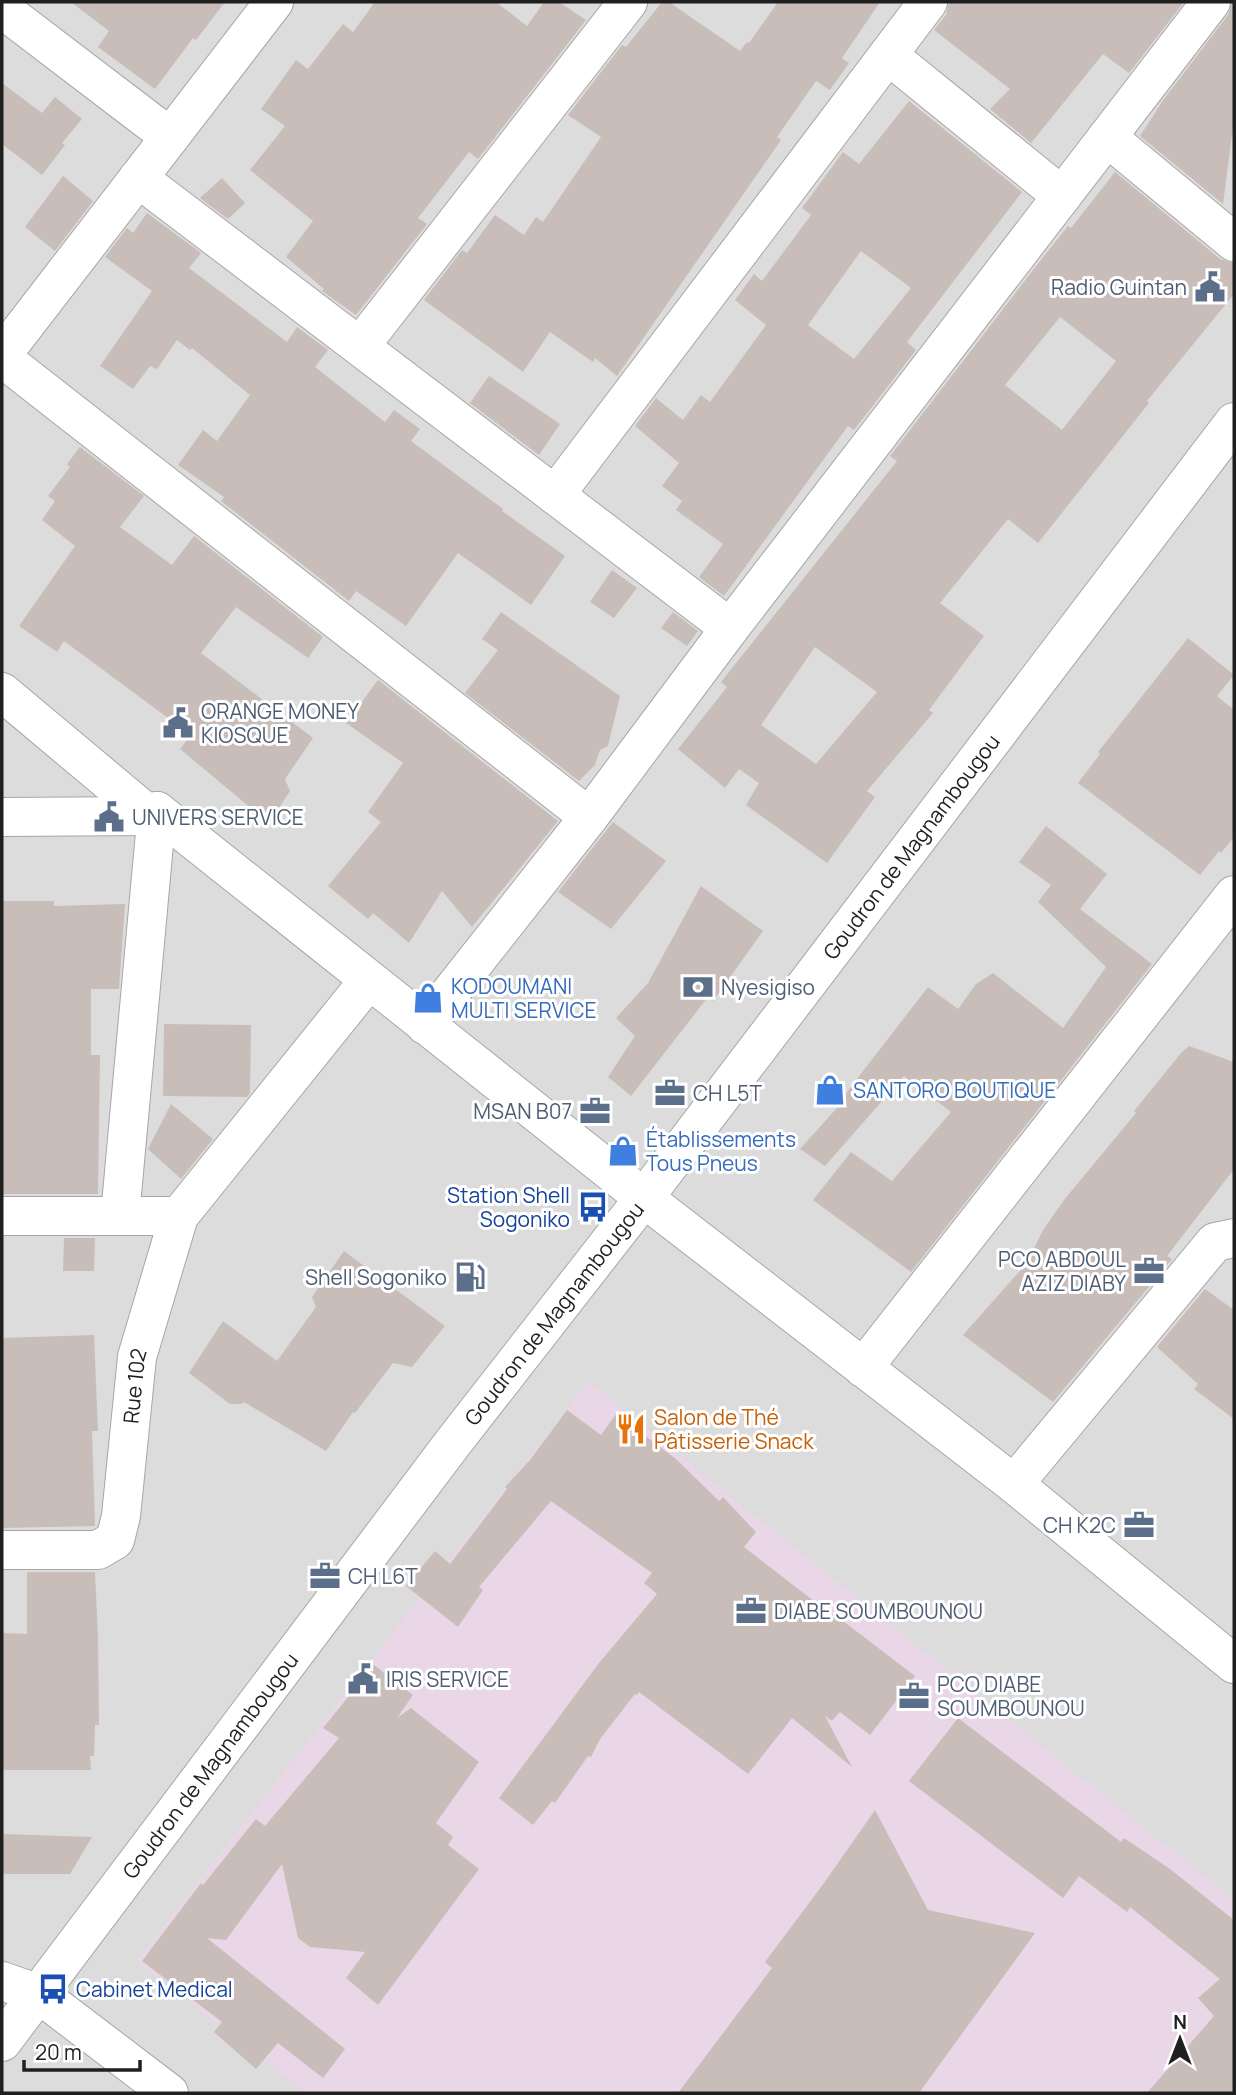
<svg xmlns="http://www.w3.org/2000/svg" width="1236" height="2095" viewBox="0 0 1236 2095" font-family="Manrope,sans-serif">
	<rect width="100%" height="100%" fill="#f0ebe5"/>
	<!-- residential -->
	<path fill="#dddcdc" d="M2,2H1234V2093H2Z"/>
	<!-- industrial -->
	<path fill="#e9d7e8" d="M588,1382L1234,1900V2093H306L137,1961Z"/>
	<!-- building -->
	<path fill="#c8bdb8" fill-rule="evenodd" d="M71,2H225L196,40L193,38L155,89L98,47L109,31Z
		M375,2H496L527,26L544,2H559L586,20L478,159L469,152L418,218L427,224L356,315L322,291L324,289L286,257L313,221L250,170L285,126L261,109L296,60L308,69L343,24L353,32Z
		M662,2H669L740,51L747,42L749,43L778,2H880L842,58L849,63L830,90L816,81L777,137L781,140L617,376L595,358L593,362L550,332L523,372L424,300L462,250L467,253L495,215L524,235L536,217L543,222L601,137L568,115L622,45L626,47Z
		M949,2H1184L1129,73L1103,54L1031,143L990,109L1010,89L934,30L946,15Z
		M1232,2H1234V120L1223,204L1140,136L1164,99L1228,15Z
		M2,83L42,113L55,97L82,119L62,143L65,145L42,175L2,144Z
		M909,101L1022,192L907,342L916,350L854,430L848,426L724,596L699,577L723,544L676,510L682,501L662,486L679,463L635,426L656,398L683,420L701,395L710,402L766,325L735,300L754,274L762,281L811,215L802,208L843,152L859,164ZM861,251L911,288L854,359L808,325Z
		M1115,172L1220,259L1234,263V294L1147,401L1149,403L1038,543L1008,519L940,603L984,636L929,710L933,713L867,791L875,797L827,863L746,805L759,783L739,769L725,788L678,749L727,687L721,682L897,461L890,456L1037,265L1068,226L1071,228ZM1060,317L1116,361L1062,430L1005,385ZM815,647L877,692L816,764L761,725Z
		M63,176L93,201L55,251L25,227Z
		M222,178L245,203L228,219L200,198Z
		M147,213L201,253L189,268L287,342L297,327L328,350L315,367L385,422L394,410L420,429L411,441L503,509L502,511L565,556L531,605L458,553L406,626L356,591L349,601L221,501L224,497L178,465L203,430L217,441L250,395L192,348L190,350L177,340L157,369L150,366L133,389L100,366L152,291L105,257L127,228L133,233Z
		M489,376L560,424L539,455L470,403Z
		M80,447L144,496L120,527L172,565L194,536L323,637L308,658L236,607L201,653L313,738L285,779L290,791L269,823L180,749L191,735L64,641L57,652L19,626L75,546L42,520L55,501L48,496L70,467L67,464Z
		M612,570L637,588L614,618L590,602Z
		M501,612L620,696L608,746L600,750L595,765L579,781L465,693L498,650L482,639Z
		M673,612L698,631L687,646L661,628Z
		M1188,638L1234,675L1217,696L1234,710V837L1221,853L1219,851L1200,875L1078,783L1100,754L1098,752Z
		M378,680L558,821L472,927L442,891L409,943L373,913L368,919L328,886L381,822L368,812L403,763L346,723Z
		M613,822L666,861L611,929L558,892Z
		M1046,826L1107,874L1080,909L1152,964L911,1272L813,1200L851,1152L892,1181L951,1112L904,1076L825,1166L800,1149L845,1099L843,1097L928,987L958,1009L976,984L993,973L1063,1028L1106,967L1038,902L1051,885L1019,862Z
		M701,886L763,931L713,1001L708,997L631,1096L608,1077L635,1036L616,1018L648,983Z
		M2,901H54V906L125,904L119,989H91V1055H100L98,1194H2Z
		M164,1024L251,1025L250,1093L247,1097L163,1096Z
		M1189,1046L1234,1062V1169L1167,1256L1172,1259L1053,1402L963,1335L1027,1263L1043,1230L1064,1200L1136,1113L1134,1111L1181,1053Z
		M171,1104L213,1139L181,1179L148,1149Z
		M64,1238H95L94,1271H63Z
		M344,1251L445,1326L412,1367L393,1363L355,1413L353,1412L326,1451L244,1402L242,1404H230L189,1373L223,1321L277,1361L316,1307L312,1297Z
		M1205,1289L1234,1310V1419L1194,1389L1198,1384L1157,1347Z
		M94,1335L98,1431H92L95,1526L2,1528V1338Z
		M567,1410L601,1435L616,1414L676,1459L719,1501L723,1497L756,1532L744,1547L841,1622L843,1621L915,1676L870,1735L840,1712L832,1721L825,1716L852,1767L792,1718L748,1774L639,1692L637,1695L635,1694L600,1739L591,1757L588,1756L555,1803L552,1801L533,1825L499,1798L599,1663L657,1594L644,1583L652,1573L551,1501L479,1587L483,1590L458,1627L406,1586L435,1551L450,1564L507,1489L505,1487L530,1460Z
		M27,1572H95L98,1637L99,1725H95L94,1756H90L91,1770H2V1633L27,1634Z
		M374,1665L413,1695L397,1718L411,1708L479,1762L436,1823L453,1837L448,1845L479,1869L378,2005L346,1978L365,1952L310,1947L298,1938L282,1864L226,1940L207,1938L345,2049L323,2078L278,2043L256,2069L214,2032L222,2022L142,1961L201,1883L203,1885L256,1819L265,1826L339,1738L323,1728Z
		M958,1718L1121,1842L1124,1838L1170,1869L1234,1920V2093H1147L1214,2016L1198,1998L1220,1979L1130,1907L1127,1912L1079,1876L1063,1898L909,1781Z
		M875,1810L928,1910L1035,1933L919,2093H678L772,1968L765,1962L824,1883Z
		M2,1834L92,1837L70,1874H2Z"/>
	<g fill="none" stroke-linecap="round" stroke-linejoin="round">
		<!-- minor casing -->
		<g stroke="#a6a6a6" stroke-width="40">
			<g id="minor">
				<path d="M2,9L170,137"/>
				<path d="M888,55L1062,196"/>
				<path d="M1107,137L1234,242"/>
				<path d="M138,178L730,628"/>
				<path d="M360,346L628,2"/>
				<path d="M2,355L274,2"/>
				<path d="M2,358L589,817"/>
				<path d="M555,495L928,2"/>
				<path d="M2,692L150,816L157,811L644,1198L1014,1484L1234,1664"/>
				<path d="M2,817L150,816"/>
				<path d="M425,1025L589,817L730,628L1211,2"/>
				<path d="M2,1216H179"/>
				<path d="M120,1216L157,811"/>
				<path d="M863,1368L1234,895"/>
				<path d="M1014,1484L1215,1242L1234,1238"/>
				<path id="s1" d="M2,1550H98L115,1540L121,1516L137,1357L179,1216L369,980"/>
				<path d="M2,1981L39,1994L169,2093"/>
				<path id="s2" d="M2,2042L452,1444L644,1198L1234,422"/>
			</g>
		</g>
		<!-- minor -->
		<use href="#minor" stroke="#fff" stroke-width="38"/>
	</g>
	<!-- icons -->
	<defs>
		<g id="civic-bare" transform="scale(2.415)"><path d="M-.6-6.5H3V-4.5H.6V-3L4-1V1h2V6H-6V1h2V-1L-.6-3ZM-1.2 2.5V6h2.4V2.5Z" fill="#5c6f8a" stroke="#fff" stroke-width="2.5" paint-order="stroke"/></g>
		<g id="bank-bare" transform="scale(2.415)"><path d="M-6-4H6V4H-6ZM0-2.3a2.3 2.3 0 1 0 0 4.6a2.3 2.3 0 1 0 0-4.6Z" fill="#5c6f8a" stroke="#fff" stroke-width="2.5" paint-order="stroke"/></g>
		<g id="shop-bare" transform="scale(2.415)"><path d="M-5-2.5h2.3a2.7 3.5 0 0 1 5.4 0H5L5.5 6h-11ZM-1.5-2.5h3a1.5 2.3 0 0 0-3 0Z" fill="#3f7fe0" stroke="#fff" stroke-width="2.5" paint-order="stroke"/></g>
		<g id="office-bare" transform="scale(2.415)"><path d="M-6-3h4V-5.5h4V-3h4V5H-6ZM-1-4.5V-3h2v-1.5ZM-6 0V1H6V0Z" fill="#5c6f8a" stroke="#fff" stroke-width="2.5" paint-order="stroke"/></g>
		<g id="bus-bare" transform="scale(2.415)"><path d="M-5-6H5V4H4V6H2V4H-2V6H-4V4H-5ZM-3.5-4V0h7V-4ZM-3.5 1.2v1.5H-2V1.2ZM2 1.2v1.5H3.5V1.2Z" fill="#1a4fb4" stroke="#fff" stroke-width="2.5" paint-order="stroke"/></g>
		<g id="fuel-bare" transform="scale(2.415)"><path d="M-5.5-6h7V0h2V4h1.3V-2.5L3-4.5l.8-.8L6-3V5H2.5V1h-1V6h-7ZM-4.2-4.7v3.2H.2V-4.7Z" fill="#5c6f8a" stroke="#fff" stroke-width="2.5" paint-order="stroke"/></g>
		<g id="restaurant-bare" transform="scale(2.415)"><path d="M-5-6h1v4h1v-4h1v4h1v-4h1v5L-1.5 .5V6h-2V.5L-5-1ZM5-6V6H3V1.5H1.5Q1.5-4 5-6Z" fill="#e8710a" stroke="#fff" stroke-width="2.5" paint-order="stroke"/></g>
	</defs>
	<g fill-rule="evenodd">
		<use href="#civic-bare" x="1210" y="287"/>
		<use href="#civic-bare" x="178" y="723"/>
		<use href="#civic-bare" x="109" y="817"/>
		<use href="#bank-bare" x="698" y="987"/>
		<use href="#shop-bare" x="428" y="998"/>
		<use href="#shop-bare" x="830" y="1090"/>
		<use href="#office-bare" x="670" y="1093"/>
		<use href="#office-bare" x="595" y="1111"/>
		<use href="#shop-bare" x="623" y="1151"/>
		<use href="#bus-bare" x="593" y="1207"/>
		<use href="#office-bare" x="1149" y="1271"/>
		<use href="#fuel-bare" x="470" y="1277"/>
		<use href="#restaurant-bare" x="631" y="1429"/>
		<use href="#office-bare" x="1139" y="1525"/>
		<use href="#office-bare" x="325" y="1576"/>
		<use href="#office-bare" x="751" y="1611"/>
		<use href="#civic-bare" x="363" y="1679"/>
		<use href="#office-bare" x="914" y="1696"/>
		<use href="#bus-bare" x="53" y="1989"/>
	</g>
	<g text-anchor="middle" dominant-baseline="central" stroke-width="6" stroke-linejoin="round" paint-order="stroke">
		<!-- service labels -->
		<g font-size="21" fill="#4e5e75" stroke="#fff" text-anchor="start">
			<text x="1187" y="287" text-anchor="end">Radio Guintan</text>
			<text x="201" y="711">ORANGE MONEY<tspan x="201" dy="24">KIOSQUE</tspan></text>
			<text x="132" y="817">UNIVERS SERVICE</text>
			<text x="721" y="987">Nyesigiso</text>
			<text x="693" y="1093">CH L5T</text>
			<text x="572" y="1111" text-anchor="end">MSAN B07</text>
			<text x="1126" y="1259" text-anchor="end">PCO ABDOUL<tspan x="1126" dy="24">AZIZ DIABY</tspan></text>
			<text x="447" y="1277" text-anchor="end">Shell Sogoniko</text>
			<text x="1116" y="1525" text-anchor="end">CH K2C</text>
			<text x="348" y="1576">CH L6T</text>
			<text x="774" y="1611">DIABE SOUMBOUNOU</text>
			<text x="386" y="1679">IRIS SERVICE</text>
			<text x="937" y="1684">PCO DIABE<tspan x="937" dy="24">SOUMBOUNOU</tspan></text>
		</g>
		<!-- street labels -->
		<g font-size="21" fill="#1f1f1f" stroke="#fff">
			<text stroke="none"><textPath href="#s2" startOffset="1502">Goudron de Magnambougou</textPath></text>
			<text stroke="none"><textPath href="#s2" startOffset="914">Goudron de Magnambougou</textPath></text>
			<text stroke="none"><textPath href="#s1" startOffset="271">Rue 102</textPath></text>
			<text stroke="none"><textPath href="#s2" startOffset="346">Goudron de Magnambougou</textPath></text>
		</g>
		<!-- shop labels -->
		<g font-size="21" fill="#366cbe" stroke="#fff" text-anchor="start">
			<text x="451" y="986">KODOUMANI<tspan x="451" dy="24">MULTI SERVICE</tspan></text>
			<text x="853" y="1090">SANTORO BOUTIQUE</text>
			<text x="646" y="1139">Établissements<tspan x="646" dy="24">Tous Pneus</tspan></text>
		</g>
		<!-- transit labels -->
		<g font-size="21" fill="#164399" stroke="#fff" text-anchor="end">
			<text x="570" y="1195">Station Shell<tspan x="570" dy="24">Sogoniko</tspan></text>
			<text x="76" y="1989" text-anchor="start">Cabinet Medical</text>
		</g>
		<!-- food labels -->
		<g font-size="21" fill="#c56008" stroke="#fff" text-anchor="start">
			<text x="654" y="1417">Salon de Thé<tspan x="654" dy="24">Pâtisserie Snack</tspan></text>
		</g>
	</g>
	<!-- border -->
	<rect width="1236" height="2095" fill="none" stroke="#1f1f1f" stroke-width="7"/>
	<!-- north arrow -->
	<g transform="translate(1180 2039)" stroke="#ffffff" stroke-width="5" paint-order="stroke">
	<path d="M0-5L12 26L0 18L-12 26Z" fill="#1f1f1f"/>
	<text y="-10" font-size="19" font-weight="bold" text-anchor="middle" fill="#1f1f1f">N</text>
	</g>
	<!-- scale -->
	<path d="M24 2060v10h116v-10" fill="none" stroke="#1f1f1f" stroke-width="3.5"/>
	<text x="35" y="2060" font-size="21" fill="#1f1f1f" stroke="#ffffff" stroke-width="5" paint-order="stroke">20 m</text>
</svg>
